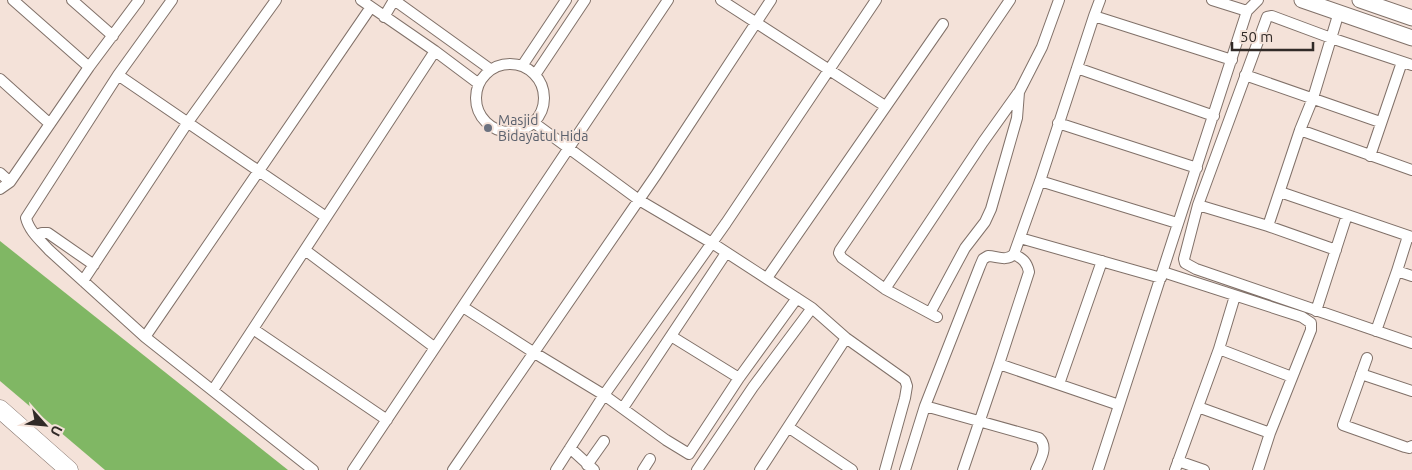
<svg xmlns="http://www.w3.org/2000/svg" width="1412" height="470" viewBox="0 0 1412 470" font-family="Ubuntu,sans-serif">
	<rect width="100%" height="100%" fill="#f4e2d9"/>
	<!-- forest -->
	<path fill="#80b764" d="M0,241L288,470H105L0,381Z"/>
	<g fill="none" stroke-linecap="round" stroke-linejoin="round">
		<!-- minor casing -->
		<g stroke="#817169" stroke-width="12">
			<path id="minor" d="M13,0L89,67
				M72,0L113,36
				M172,0L118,75L26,218C29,231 41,241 49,250L145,337L313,470
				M361,0L435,51L479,84
				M394,0L490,69
				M721,0L885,106
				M1247,11L1258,0
				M1094,16L1100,0
				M384,17L394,0
				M476 98a34 34 0 1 1 68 0a34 34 0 1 1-68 0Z
				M1412,65L1331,38L1272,16L1267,17L1198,205L1184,259L1185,263L1196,269L1412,343
				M522,66L566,0
				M1077,68L1214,116
				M118,75L326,217
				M535,75L585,0
				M1245,75L1380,122
				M0,79L50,124
				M533,122L639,200L712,243L812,308L846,338L905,380L907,386L905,398L885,470
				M1058,123L1197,168
				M1300,130L1412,170
				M1370,156L1402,62
				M0,173L10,182
				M1040,181L1177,223
				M0,189L10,182L89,67L139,0
				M1280,192L1412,237
				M1198,205L1268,226L1336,250
				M1268,226L1300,130L1313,98L1339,12
				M36,235L42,233H48L94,265
				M1408,236L1397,271L1412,276
				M1020,238L1161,278
				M305,250L434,347
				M1163,272L1302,317L1311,323V330L1270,433L1258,470
				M767,278L943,24
				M83,281L188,122L276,0
				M885,289L983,142L1018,93
				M463,307L533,352L604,395L666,440L689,454L739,378
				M1316,311L1347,215
				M930,313L965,248L985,222L991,209L1017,118L1019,92L1042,47L1059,0
				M937,317L885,289L842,258L839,253L840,250L1010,0
				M253,329L387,420
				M1376,331L1397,271
				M671,336L739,378L797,298
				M145,337L371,7
				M1219,349L1292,377
				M1367,358L1343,425L1405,447L1409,448L1412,446
				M999,364L1029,272C1027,262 1023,259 1014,254
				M1361,374L1412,391
				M1059,384L1102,261
				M213,390L435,51
				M925,406L1039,438C1049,447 1040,460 1036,470
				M1198,407L1270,433
				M623,408L726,253
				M788,427L852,470
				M570,448L594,470
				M1178,461L1204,470
				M587,465L604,441
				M353,470L668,0
				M453,470L656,175L771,0
				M556,470L604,395L726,223L876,0
				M643,470L650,459
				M697,470L753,387L812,308
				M760,470L846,338
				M905,470L925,406L980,266L983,259L988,256C997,256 1006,262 1014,254L1040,181L1094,16L1232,60
				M963,470L999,364L1119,405
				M1098,470L1247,11L1212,0
				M1175,470L1219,349L1235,296"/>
		</g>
		<!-- secondary casing -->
		<g stroke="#817169" stroke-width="17">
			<path id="secondary" d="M1302,0L1412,38
				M1360,0L1412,18"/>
		</g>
		<!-- trunk casing -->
		<g stroke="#817169" stroke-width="19">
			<path id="trunk" d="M0,409L69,470"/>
		</g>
		<!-- minor -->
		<use href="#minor" stroke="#fff" stroke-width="10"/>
		<!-- secondary -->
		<use href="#secondary" stroke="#fff" stroke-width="15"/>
		<!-- trunk -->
		<use href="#trunk" stroke="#fff" stroke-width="18"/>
	</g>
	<!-- markers -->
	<circle fill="#6b7280" stroke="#f4e2d9" stroke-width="2" cx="488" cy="128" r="5"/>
	<g text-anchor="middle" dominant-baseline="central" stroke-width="4" stroke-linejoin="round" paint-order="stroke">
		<!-- worship labels -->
		<g font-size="14" fill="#5b616d" stroke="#f4e2d9" text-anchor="start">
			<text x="498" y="120">Masjid<tspan x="498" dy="16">Bidayatul Hida</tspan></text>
		</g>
	</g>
	<!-- north arrow -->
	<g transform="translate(45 425) rotate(117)" stroke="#f4e2d9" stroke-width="4" paint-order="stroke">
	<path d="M0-4L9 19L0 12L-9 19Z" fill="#312a27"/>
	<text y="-8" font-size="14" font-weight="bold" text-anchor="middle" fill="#312a27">U</text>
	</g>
	<!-- scale -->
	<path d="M1232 42v8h81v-8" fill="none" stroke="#312a27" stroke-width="2.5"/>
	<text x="1240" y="42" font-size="15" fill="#312a27" stroke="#f4e2d9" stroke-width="4" paint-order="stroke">50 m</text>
</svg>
